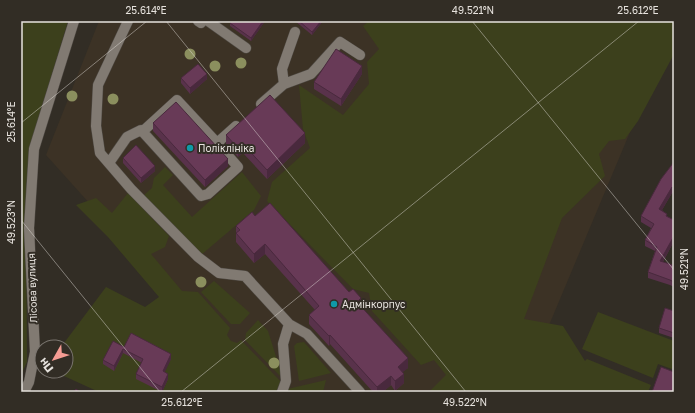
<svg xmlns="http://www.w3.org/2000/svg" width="695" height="413" viewBox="0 0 695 413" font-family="'Golos Text',sans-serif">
	<rect width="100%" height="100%" fill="#322d25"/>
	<!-- built -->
	<path fill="#3c3225" d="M99,21H609L664,51L521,392H259L46,155Z"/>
	<!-- green -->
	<path fill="#3c401c" d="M21,21H68L37,123L26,187L27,362L21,375Z
		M369,21H674V54L638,121L625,139L609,141L599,154L605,176L562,218L524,319L563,326L585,361L587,359L651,385L648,392H429L446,375L434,360L421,365L372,311L369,293L353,289L267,201L272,182L310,148L303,129L299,85L343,115L369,84L367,62L379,49L363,26Z
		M165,167L173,175L163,185L192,217L242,172L261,196L254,210L201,255L143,196L152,188L154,178Z
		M128,193L169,236L165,247L151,254L182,291L198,292L230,328L227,335L231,341L237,343L241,340L284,385L283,390L326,380L323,392H99L53,371H66V347H61L106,287L145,307L159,297L108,237L76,205L96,198L112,213Z
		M214,281L250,313L240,324H231L201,292Z
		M598,312L674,341V364L672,369L658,364L653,378L582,349Z
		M258,320L268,331L283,379L245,340L246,333Z
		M304,342L331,373L299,381L294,346L297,343Z"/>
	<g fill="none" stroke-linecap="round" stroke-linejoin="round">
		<!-- minor casing -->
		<g stroke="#4f4a44" stroke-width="11">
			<path id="minor" d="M128,21L98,85L96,126L100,153L131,189L198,257L219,273L245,276L289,324L283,344L286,381L282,392
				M198,21L201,23L202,21
				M208,21L246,48
				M284,84L282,69L295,32
				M261,104L284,84L311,74L340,42L360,55
				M142,132L177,100L217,143
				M109,163L127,137L141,130L201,196L208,194L238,167L217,143L236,126
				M289,324L307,334L360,392
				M24,392L29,382L35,352L29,228L34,149L74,21"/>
		</g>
		<!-- minor -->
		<use href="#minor" stroke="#817a72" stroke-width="10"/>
	</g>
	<!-- trees -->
	<g fill="#8b8f5e">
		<circle cx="190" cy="54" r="5.5"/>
		<circle cx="241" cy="63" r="5.5"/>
		<circle cx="215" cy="66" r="5.5"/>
		<circle cx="72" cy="96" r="5.5"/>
		<circle cx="113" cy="99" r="5.5"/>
		<circle cx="201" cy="282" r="5.5"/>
		<circle cx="274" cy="363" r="5.5"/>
	</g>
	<!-- wall -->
	<path fill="#59324b" d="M265,21L251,41L230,26V23Z
		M295,21H322V22L312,35Z
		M362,74L341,106L314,89V82Z
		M181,78L207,79L190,94L181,83Z
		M153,123L228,166L205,187L153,131Z
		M226,135L305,143L267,179L243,153L238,157L226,144Z
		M123,158L155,171L141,183L123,163Z
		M674,162V194L672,193L662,210L667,216L674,241L663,262L674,266V287L670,285L648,278V272L655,251L645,246V240L651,228L641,222V216Z
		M255,216L361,306L408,368L402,372L404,383L395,391L391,385L383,392H373L330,344L329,346L309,324V315L315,310L265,254L254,263L236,242V226Z
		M674,311V338L659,333V328Z
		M124,347L171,359L164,372L168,379L162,392L136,379V374L142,363L123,353L114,371L103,364V360Z"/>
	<!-- shaded-wall -->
	<path fill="#49293d" d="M263,21H265L251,41V38Z
		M321,21H322V22L312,35V32Z
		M362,66V74L341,106V99Z
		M207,74V79L190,94V88Z
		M305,133V143L267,179V170Z
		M243,144V153L238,157V148Z
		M228,159V166L205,187V180Z
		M155,166V171L141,183V178Z
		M672,187V193L659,215V209Z
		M674,236V241L660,267V261Z
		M265,244V254L254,263V254Z
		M361,298V307L357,302Z
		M330,335V344L329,346V336Z
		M123,349V353L114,371V366Z
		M171,354V359L163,376V371Z
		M408,358V368L398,376V367Z
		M168,374V379L162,392V387Z
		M404,374V383L395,391V381Z
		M391,376V385L383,392H377V387Z"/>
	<!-- building -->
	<path fill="#683a57" stroke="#49293d" d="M232,21H263L251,38L230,23Z
		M299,21H321L312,32Z
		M336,49L362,66L341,99L314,82Z
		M198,64L207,74L190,88L181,78Z
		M270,95L305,133L267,170L243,144L238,148L226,135Z
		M176,102L228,159L205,180L153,123Z
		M136,145L155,166L141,178L123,158Z
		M674,162V189L672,187L659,209L667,214L666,216L674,220V236L660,261L670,264L674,266V282L670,280L648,272L657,247L645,240L654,224L641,216L661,179Z
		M270,203L349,292L353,289L361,298L357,302L408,358L398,367L404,374L395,381L391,376L377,387L330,335L329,336L309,315L319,306L265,244L254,254L236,233L240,230L236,226L252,212L255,216Z
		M665,308L674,311V333L659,328Z
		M131,333L171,354L163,371L168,374L162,387L136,374L143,359L123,349L114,366L103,360L113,341L124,347Z
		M661,367L674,372V392H652Z
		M76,389L80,392H74Z"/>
	<!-- ticks -->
	<path fill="none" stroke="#e6e2dd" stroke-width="1" stroke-opacity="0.45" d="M166,21L466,392M472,21L674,270M21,123L147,21M21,220L160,392M181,392L639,21M673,392H674"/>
	<!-- markers -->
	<g fill="#0f9aa8" stroke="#322d25" stroke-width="1.5">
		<circle cx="190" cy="148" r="4"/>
		<circle cx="334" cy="304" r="4"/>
	</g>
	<g text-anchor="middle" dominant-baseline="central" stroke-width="4" stroke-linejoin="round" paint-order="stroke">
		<!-- poi labels -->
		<g font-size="10" fill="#e6e2dd" stroke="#322d25" text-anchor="start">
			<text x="198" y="148">Поліклініка</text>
			<text x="342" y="304">Адмінкорпус</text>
		</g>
		<!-- street labels -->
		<g font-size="10" fill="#e6e2dd" stroke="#322d25">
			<text transform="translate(32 288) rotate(-92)">Лісова вулиця</text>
		</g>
	</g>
	<!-- border -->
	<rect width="695" height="413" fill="none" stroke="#322d25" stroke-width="44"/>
	<!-- north arrow -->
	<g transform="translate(54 359) rotate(231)"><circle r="19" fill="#322d25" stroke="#7a756f"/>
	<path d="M0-3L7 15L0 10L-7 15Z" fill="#f59c93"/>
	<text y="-6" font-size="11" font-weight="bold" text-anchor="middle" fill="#e6e2dd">Пн</text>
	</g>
	<rect x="22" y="22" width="651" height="369" fill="none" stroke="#e6e2dd" stroke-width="1.5"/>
	<g font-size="10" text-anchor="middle" fill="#e6e2dd">
		<text x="146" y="14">25.614°E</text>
		<text x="473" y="14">49.521°N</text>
		<text x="638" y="14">25.612°E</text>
		<text transform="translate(11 122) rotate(-90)" y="4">25.614°E</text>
		<text transform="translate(11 222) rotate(-90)" y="4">49.523°N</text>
		<text transform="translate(684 269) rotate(-90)" y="4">49.521°N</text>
		<text x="182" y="406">25.612°E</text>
		<text x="465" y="406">49.522°N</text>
	</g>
</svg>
